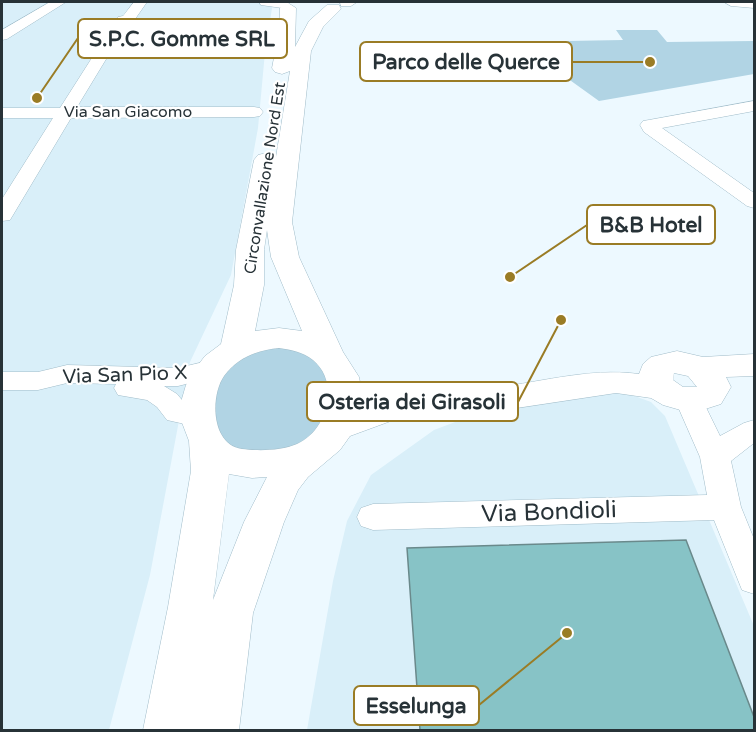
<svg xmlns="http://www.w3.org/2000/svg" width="756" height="732" viewBox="0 0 756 732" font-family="'Varela Round',sans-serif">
	<rect width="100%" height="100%" fill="#edf9ff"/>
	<!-- built -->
	<path fill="#d9eff9" d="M2,2H273L265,52L258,128L231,275L190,362L150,575L109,730H2Z
		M605,390L629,394L651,402L665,416L754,626V730H307L333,581L347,521L371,475L434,430L471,416Z"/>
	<!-- green -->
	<path fill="#b1d4e4" d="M616,30H657L667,42L754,41V74L599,101L528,50L571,49L566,41L623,40Z
		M276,346L302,349L323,362L333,400L312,440L260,455L230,447L213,425C214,412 212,394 216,381C223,359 256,350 276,346Z"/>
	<!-- building -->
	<path fill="#87c3c6" stroke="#6a898b" stroke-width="1.5" d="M686,540L754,717V730H420L407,548Z"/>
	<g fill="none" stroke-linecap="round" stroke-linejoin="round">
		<!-- minor casing -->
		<g stroke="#a0bcc9" stroke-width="1">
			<path id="minor" d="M50,2H66L7,39L2,40V30Z
				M134,2H147L133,22L128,23L77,107H254L260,108L263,112L260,116L254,117L71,118L13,215L10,220L2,221V199L53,118H2V108H60L118,17L123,16Z
				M259,2H287L289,4L282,8L261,5Z
				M340,2H357L351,6H341Z
				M724,2H754V8L731,6Z
				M754,101V111L662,128L754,193V208L747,206L644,132L640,125L643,121L649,120Z
				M212,360L222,363L226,369L222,375L178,386H164L177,394L186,405L208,410L212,417L208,424L198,427L167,420L157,407L147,400L118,395L114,388L116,384L67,383L38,390H2V372H38L67,365L178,368Z
				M689,390L699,393L720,436L744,423L754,420V443L731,461L741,507L754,539V594L742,590L714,520L373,530L361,526L357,517L361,508L373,504L707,495L700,457L675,400L679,393Z"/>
		</g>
		<!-- major casing -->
		<g stroke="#a0bcc9" stroke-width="1">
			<path id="major" d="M288,3L296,8L295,47L309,21L327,5H339L341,9L323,27L311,51L292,222L299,257L343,352L359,377L362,393L361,404C400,389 443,393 484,389C535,384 588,367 639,374L643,364L651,357L677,351L703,357L754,354V376L726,377L731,387L721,404L702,410L684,411L663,405L651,398L616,393L484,413L399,418L350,436L340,450L308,477L298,490L284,522L253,613L239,730H143L168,607L191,471L189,441L181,420V402L186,385L195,369L205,356L221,344L234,285L236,250L254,160L258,155L266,153L276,157L290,71L282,74L275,72L272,68L279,32L280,8ZM267,230L271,257L302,331L279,328L255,331L264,285V250ZM279,348C292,350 303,352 313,360C341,383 327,431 297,444C281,451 258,451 242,449C211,445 210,396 224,376C238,357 258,350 279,348ZM674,373L688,376L697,387H683L673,380ZM229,474L252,478L267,477L244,522L213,600Z"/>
		</g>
		<!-- minor -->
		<use href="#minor" fill="#fff" fill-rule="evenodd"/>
		<!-- major -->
		<use href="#major" fill="#fff" fill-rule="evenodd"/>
	</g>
	<g text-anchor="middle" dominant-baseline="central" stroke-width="4.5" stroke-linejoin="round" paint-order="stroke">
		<!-- far-street labels -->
		<g font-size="16" fill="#273237" stroke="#fff">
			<text x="128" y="112">Via San Giacomo</text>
			<text transform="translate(265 178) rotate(-81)">Circonvallazione Nord Est</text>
		</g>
		<!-- street labels -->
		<g font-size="20" fill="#273237" stroke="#fff">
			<text transform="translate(125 375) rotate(-2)">Via San Pio X</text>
		</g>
		<!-- near-street labels -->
		<g font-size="24" fill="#273237" stroke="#fff">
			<text transform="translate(549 512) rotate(-2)">Via Bondioli</text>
		</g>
	</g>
	<!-- callouts -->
	<path fill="none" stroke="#9a7c25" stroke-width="2" d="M37 98L78 38M650 62L572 62M510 277L587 225M561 320L518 402M567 633L479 705"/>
	<g fill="#9a7c25" stroke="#fff" stroke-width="2">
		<circle cx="37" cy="98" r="6"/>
		<circle cx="650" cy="62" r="6"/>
		<circle cx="510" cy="277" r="6"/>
		<circle cx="561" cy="320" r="6"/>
		<circle cx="567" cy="633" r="6"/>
	</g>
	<g fill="#fff" stroke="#9a7c25" stroke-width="2">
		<rect x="78" y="19" width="209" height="39" rx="6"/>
		<rect x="360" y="42" width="212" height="39" rx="6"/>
		<rect x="587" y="205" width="128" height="39" rx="6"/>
		<rect x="307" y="382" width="211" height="39" rx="6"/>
		<rect x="354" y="686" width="125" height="39" rx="6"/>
	</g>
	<g font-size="21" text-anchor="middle" font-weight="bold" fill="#273237">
		<text x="182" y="46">S.P.C. Gomme SRL</text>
		<text x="466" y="69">Parco delle Querce</text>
		<text x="651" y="232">B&amp;B Hotel</text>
		<text x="412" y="409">Osteria dei Girasoli</text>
		<text x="416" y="713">Esselunga</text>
	</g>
	<!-- border -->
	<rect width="756" height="732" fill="none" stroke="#273237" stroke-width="6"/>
</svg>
